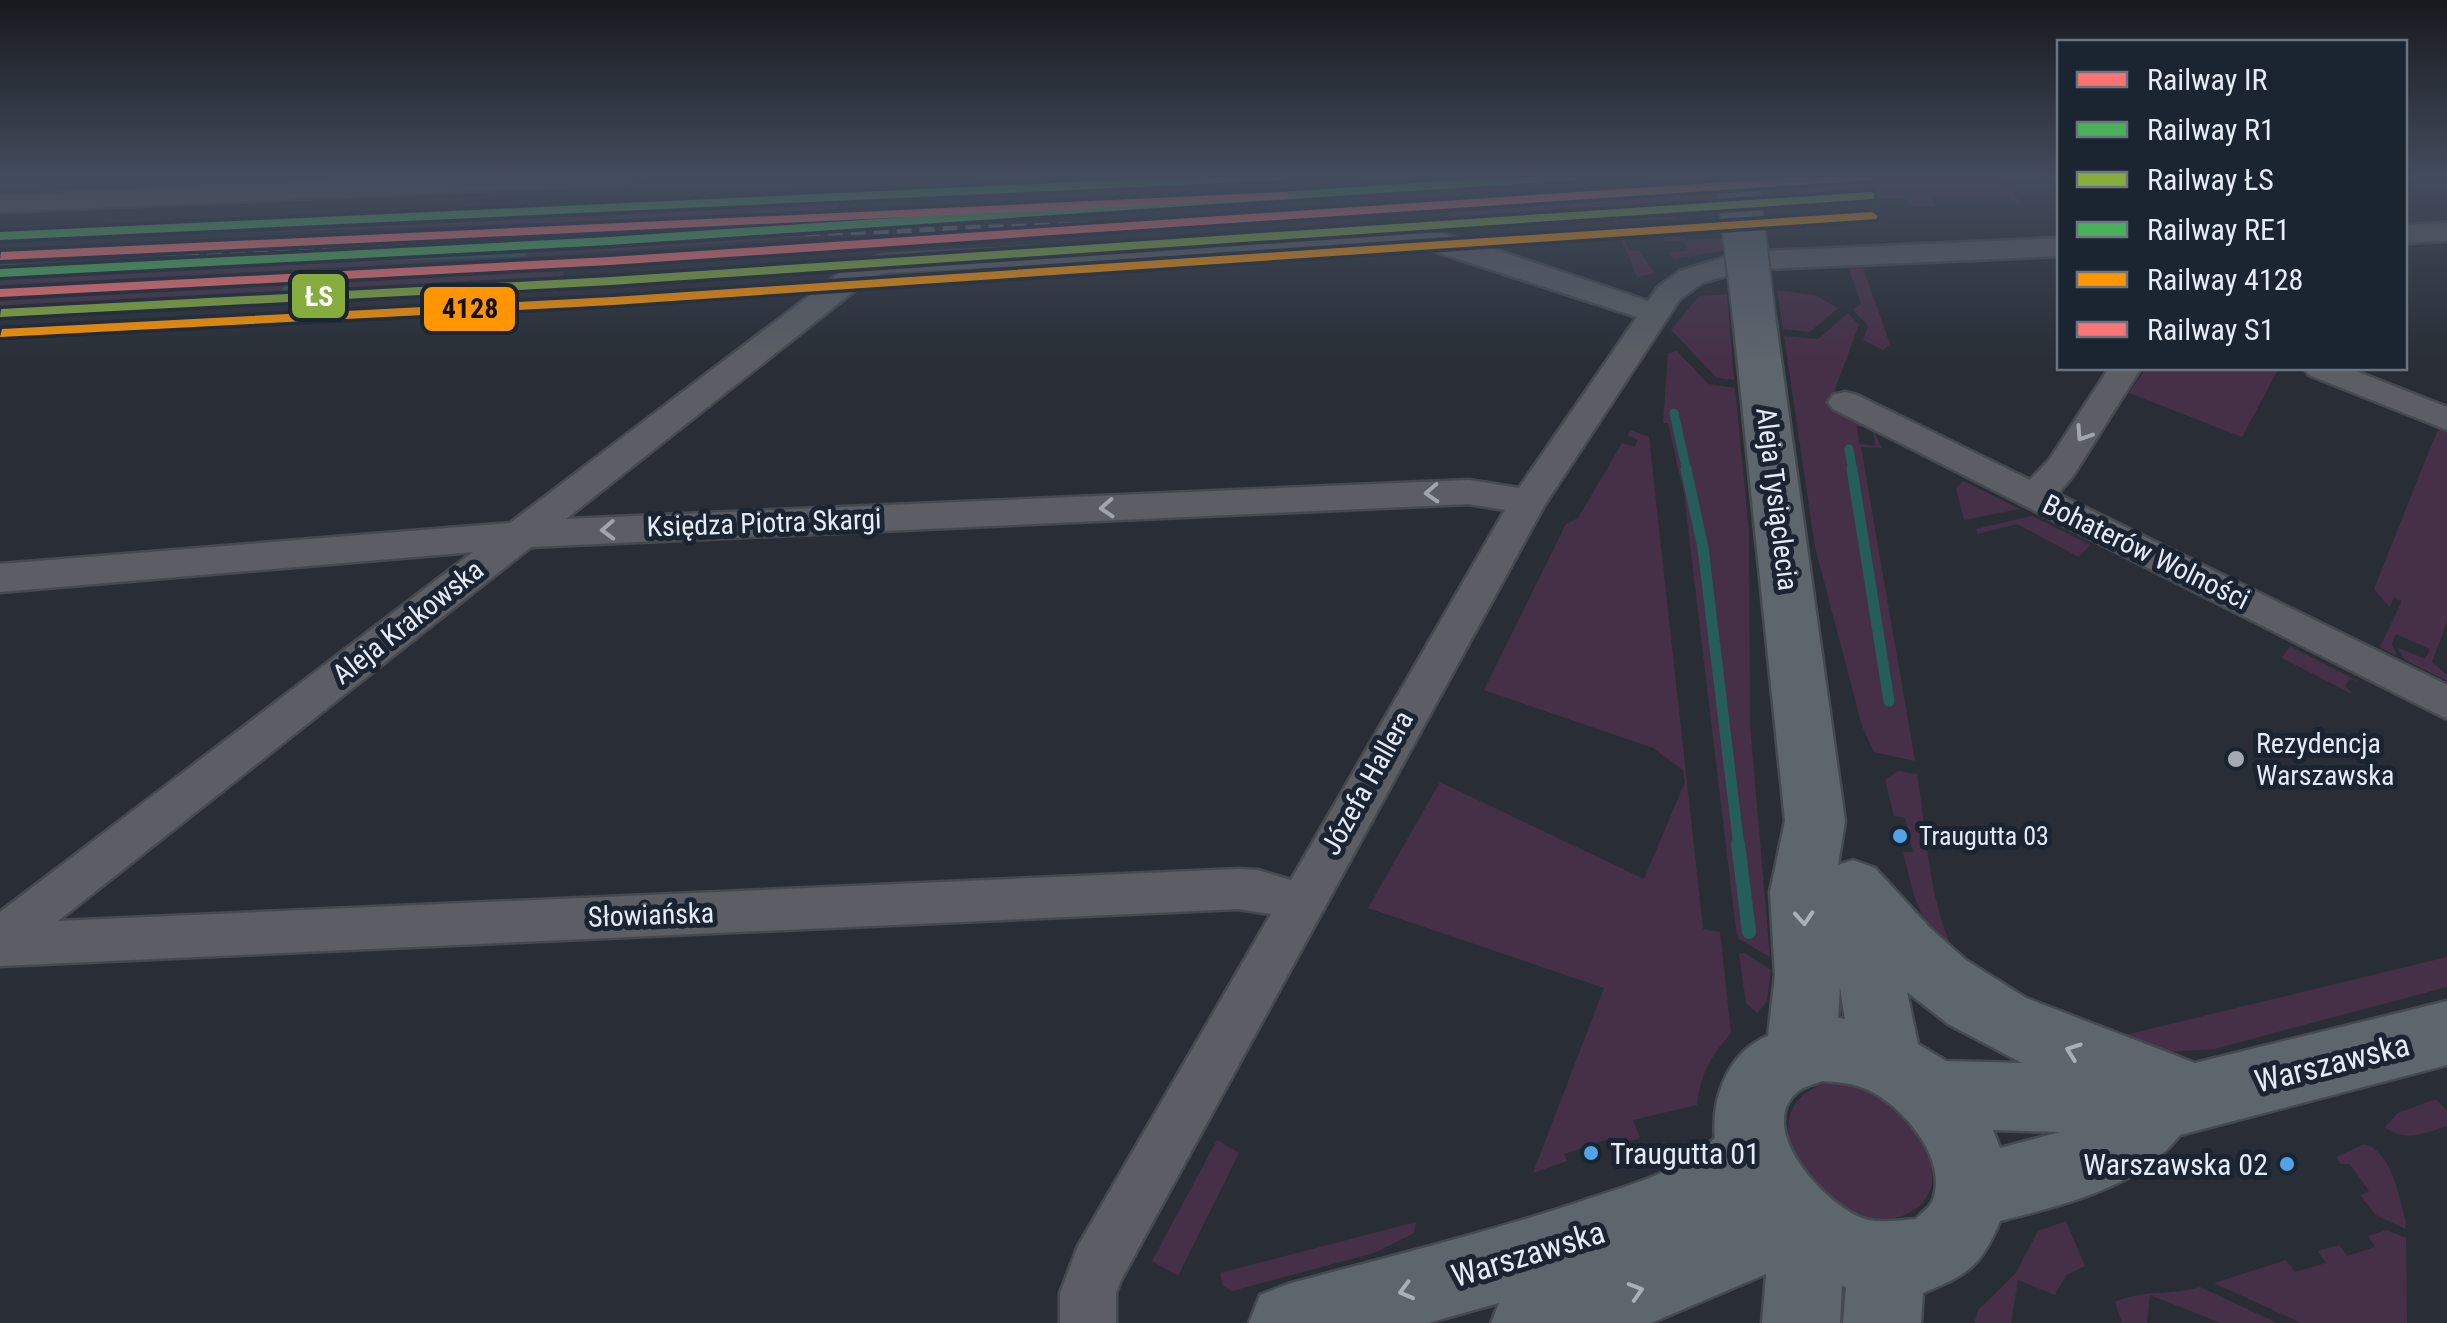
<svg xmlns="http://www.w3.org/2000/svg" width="2447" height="1323" viewBox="0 0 2447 1323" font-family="'Roboto Condensed',sans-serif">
	<rect width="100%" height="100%" fill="#292e36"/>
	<!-- green -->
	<path fill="#463047" d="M1940,176H2059L1995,181L2008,187L2021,202L2018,204L2004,194L1932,197L1937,207H1914L1905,198H1896L1674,208L1677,219L1617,221L1629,251H1639L1655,273L1637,277L1612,216L1452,225L1448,213Z
		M1118,199V203L216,234L838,202L837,212Z
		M1679,229L1686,240L1757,237L1735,249L1674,259L1669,252L1688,251L1683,241H1666L1664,237Z
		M859,234L500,259L0,285V264Z
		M1863,268L1890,344L1883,350L1863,340L1868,326L1853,310L1861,304L1849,269Z
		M565,270L557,292L0,316V301Z
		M1777,290L1815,295L1838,308L1810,332L1783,329Z
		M1727,294L1734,380L1717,378L1671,330L1699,296Z
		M1848,313L1859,325L1835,389L1841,410L1873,428L1857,426L1859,444L1875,446L1873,430L1882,448L1861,447L1915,761L1874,752L1862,726L1815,547L1784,336L1818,339Z
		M1677,351L1708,384L1735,388L1749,532L1750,725L1770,957L1739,939L1736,930L1684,494L1668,423H1663L1668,353Z
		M2146,368H2279L2242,437L2129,393Z
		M2447,427V622L2432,662L2447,675V681L2405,660L2397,647L2425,659L2430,649L2396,634L2392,644L2397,656L2380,647L2402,601L2394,597L2389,607L2374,589L2431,446L2439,428Z
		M1630,430L1649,437L1703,929L1720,932L1731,1033C1711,1056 1700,1074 1697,1105L1633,1120L1640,1138L1611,1147L1606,1140L1564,1154L1567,1161L1533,1173L1604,988L1368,908L1440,782L1644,879L1685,782L1683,770L1653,748L1484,690L1566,524L1578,518L1622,443L1634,447L1638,440L1628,435Z
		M1963,481L2020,509L1964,520L1956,488Z
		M2032,516L2090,545L2079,557L2017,524L1977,534L1976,529Z
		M2290,646L2361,683L2350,679L2345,686L2354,695L2282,658Z
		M1898,771L1917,774C1927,833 1928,908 1959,961C1918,917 1917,910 1903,852H1913L1905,818L1894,816L1885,780Z
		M1744,953L1771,970L1767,1001L1757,1013L1746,1003L1739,954Z
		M2447,957V987L2214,1049L2154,1053L2121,1036Z
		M1829,1082C1846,1082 1867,1085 1881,1094C1920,1116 1963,1193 1902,1216C1829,1243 1732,1110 1829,1082Z
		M2436,1099L2447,1111V1126C2424,1133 2406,1143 2385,1127L2398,1113Z
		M1217,1140L1239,1153L1178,1276L1152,1261Z
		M2364,1144C2393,1152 2398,1196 2406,1221L2405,1229L2376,1215L2360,1195L2369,1191L2350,1164H2341L2336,1157Z
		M2066,1221L2085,1266L2066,1275L2055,1295L2018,1280L2011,1323H1974L1979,1309L2015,1274L2038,1231Z
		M1416,1222L1414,1233L1374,1253L1232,1291L1223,1286L1220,1273Z
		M2387,1230L2406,1238L2407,1323H2301L2214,1283L2286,1260L2295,1272L2326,1263L2318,1251L2339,1245L2347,1256L2375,1247L2368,1236Z
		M2200,1287L2277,1323H2221L2150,1295L2147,1323H2122L2115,1302C2143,1289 2170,1296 2200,1287Z"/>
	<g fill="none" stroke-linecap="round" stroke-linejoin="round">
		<!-- stream-far2 -->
		<path stroke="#245d59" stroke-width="9" d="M0,269L522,252
			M288,289L282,298L561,281
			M0,311L282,298
			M1674,413L1687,472
			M1849,449L1853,472"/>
		<!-- stream-far1 -->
		<path stroke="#245d59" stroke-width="11" d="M1686,469L1703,548L1739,847
			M1852,469L1889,701"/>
		<!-- stream -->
		<path stroke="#245d59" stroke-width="14" d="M1738,844L1749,932"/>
		<!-- street casing -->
		<g stroke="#454a50" stroke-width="5">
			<path id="street" d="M444,176H645L631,184L0,212V196Z
				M2447,223V241L2404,243V225Z
				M1418,228L1470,241L1648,301L1658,287L1680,271L1742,252L2060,238V256L1745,270L1702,283L1680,299L1544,506L1121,1280L1116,1293V1323H1060V1293L1078,1246L1271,914L1238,909L0,966V912L473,552L0,592V564L510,523L850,265L883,255ZM1418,246L1637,317L1519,488L1469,480L566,519L872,277L886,273ZM1469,504L1505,510L1291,880L1258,870L1238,869L58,921L531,547Z
				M2109,368H2141L2073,476L2058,494L2447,685V719L1833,409L1828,402L1833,395L1845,392L1857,395L2030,480L2049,460Z
				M2304,368H2348L2447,407V430L2309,375Z"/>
		</g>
		<!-- secondary casing -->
		<g stroke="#454a50" stroke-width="5">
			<path id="secondary" d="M1754,303L1769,307L1775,316L1845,821L1838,865L1853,860L1875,868L1930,928L1966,960L2026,998L2195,1063L2447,1001V1065L2180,1135C2139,1188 2062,1205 2000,1221C1981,1267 1968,1274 1923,1293L1921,1323H1843L1846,1287L1842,1286L1840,1323H1762L1766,1274L1651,1323H1491L1499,1303L1428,1323H1249L1260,1295L1288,1284C1387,1257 1487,1233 1585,1200C1632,1184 1678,1173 1715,1138C1711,1097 1729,1051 1768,1036L1775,975L1770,892L1785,821L1733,316L1739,307ZM1840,988L1845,1019L1838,1018ZM1907,992L1948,1024L2022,1063L1946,1061L1918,1044ZM1822,1081C1837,1082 1854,1083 1868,1090C1903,1106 1950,1160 1932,1202C1929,1208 1920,1214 1916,1219C1901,1220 1883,1223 1869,1220C1829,1211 1750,1126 1800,1090C1805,1086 1816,1084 1822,1081ZM1993,1130L2060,1132L2000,1148Z"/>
		</g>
		<!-- street -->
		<use href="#street" fill="#5b5f65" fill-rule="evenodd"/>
		<!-- secondary -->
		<use href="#secondary" fill="#5d666d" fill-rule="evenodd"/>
		<!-- rail -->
		<path stroke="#686c72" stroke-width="6" stroke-dasharray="15 8" stroke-linecap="butt" d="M0,258L1206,221"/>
		<!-- secondary-bridge casing -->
		<g stroke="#454a50" stroke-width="46" stroke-linecap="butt">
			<path id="secondary-bridge" d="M1737,176L1754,316"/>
		</g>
		<!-- secondary-bridge -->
		<use href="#secondary-bridge" stroke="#5d666d" stroke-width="42"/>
		<!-- rail-1 casing -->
		<g stroke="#1b2431" stroke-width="7">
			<path id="rail-1" d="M1816,176H1875L1869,180L610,265L0,297V289L610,257Z"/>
		</g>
		<!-- rail-2 casing -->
		<g stroke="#1b2431" stroke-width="7">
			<path id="rail-2" d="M1206,176H1289L1283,180L0,240V232Z"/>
		</g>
		<!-- rail-3 casing -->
		<g stroke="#1b2431" stroke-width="7">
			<path id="rail-3" d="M1870,192L1874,193V199L611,285L0,317L1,309L611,277Z"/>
		</g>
		<!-- rail-4 casing -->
		<g stroke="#1b2431" stroke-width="7">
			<path id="rail-4" d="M1520,176H1579L1573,180L609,245L0,277V269L609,237Z"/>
		</g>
		<!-- rail-5 casing -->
		<g stroke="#1b2431" stroke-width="7">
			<path id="rail-5" d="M1872,212L1878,216L1876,219L613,305L0,337L2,329L613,297Z"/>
		</g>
		<!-- rail-6 casing -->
		<g stroke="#1b2431" stroke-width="7">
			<path id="rail-6" d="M1284,192L1288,193V199L0,260L1,252Z"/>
		</g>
		<!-- rail-1 -->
		<use href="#rail-1" fill="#fc7373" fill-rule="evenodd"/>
		<!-- rail-2 -->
		<use href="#rail-2" fill="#4ab15a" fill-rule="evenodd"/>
		<!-- rail-3 -->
		<use href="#rail-3" fill="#85ac3c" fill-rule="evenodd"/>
		<!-- rail-4 -->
		<use href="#rail-4" fill="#4ab15a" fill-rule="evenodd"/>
		<!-- rail-5 -->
		<use href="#rail-5" fill="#ff9500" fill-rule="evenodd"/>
		<!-- rail-6 -->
		<use href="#rail-6" fill="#fa7575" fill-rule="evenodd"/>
	</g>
	<!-- one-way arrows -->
	<defs><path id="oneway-chevron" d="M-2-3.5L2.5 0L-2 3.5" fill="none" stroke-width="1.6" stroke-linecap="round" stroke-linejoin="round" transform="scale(2.5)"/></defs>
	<g stroke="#a0a6ad">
		<use href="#oneway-chevron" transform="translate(2083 434) rotate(123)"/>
		<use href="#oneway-chevron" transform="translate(1432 493) rotate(177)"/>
		<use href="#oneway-chevron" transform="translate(1107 508) rotate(177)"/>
		<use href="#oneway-chevron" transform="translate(608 530) rotate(178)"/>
	</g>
	<g stroke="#a8b0b8">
		<use href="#oneway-chevron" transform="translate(1804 918) rotate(86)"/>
		<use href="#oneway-chevron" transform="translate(2073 1051) rotate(-160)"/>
		<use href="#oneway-chevron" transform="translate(1406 1291) rotate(165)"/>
		<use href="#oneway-chevron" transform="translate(1636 1291) rotate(-17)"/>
	</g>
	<!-- sky -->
	<linearGradient id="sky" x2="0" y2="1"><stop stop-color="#17191e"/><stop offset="0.49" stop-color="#434c5d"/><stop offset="1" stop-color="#434c5d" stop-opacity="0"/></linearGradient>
	<rect width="2447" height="361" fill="url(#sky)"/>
	<!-- markers -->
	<circle fill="#a4aab2" stroke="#1b2431" stroke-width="4" cx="2236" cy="759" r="10"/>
	<g fill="#53a3e8" stroke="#1b2431" stroke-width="4">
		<circle cx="1900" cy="836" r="9"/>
		<circle cx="1591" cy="1153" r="9"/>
		<circle cx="2287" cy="1164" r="9"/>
	</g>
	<g text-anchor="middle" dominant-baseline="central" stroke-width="10" stroke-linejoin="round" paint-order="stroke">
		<!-- bus labels -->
		<g font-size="26" fill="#e6ecf5" stroke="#1b2431" text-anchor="start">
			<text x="1919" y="836">Traugutta 03</text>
		</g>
		<!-- street labels -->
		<g font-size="28" fill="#e6ecf5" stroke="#1b2431">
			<text transform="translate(1777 499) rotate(83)">Aleja Tysiąclecia</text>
			<text transform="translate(764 523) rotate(-2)">Księdza Piotra Skargi</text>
			<text transform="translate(2146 552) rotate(26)">Bohaterów Wolności</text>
			<text transform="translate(408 622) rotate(-38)">Aleja Krakowska</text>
			<text transform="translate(1367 783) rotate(-61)">Józefa Hallera</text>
			<text transform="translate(651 915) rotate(-2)">Słowiańska</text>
		</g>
		<!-- poi labels -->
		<g font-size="28" fill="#e6ecf5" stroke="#1b2431" text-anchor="start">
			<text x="2256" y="743">Rezydencja<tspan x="2256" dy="32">Warszawska</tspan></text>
		</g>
		<!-- near-bus labels -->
		<g font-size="30" fill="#e6ecf5" stroke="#1b2431" text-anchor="start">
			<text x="1610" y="1153">Traugutta 01</text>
			<text x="2268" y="1164" text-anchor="end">Warszawska 02</text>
		</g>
		<!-- near-street labels -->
		<g font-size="32" fill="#e6ecf5" stroke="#1b2431">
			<text transform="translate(2332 1063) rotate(-14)">Warszawska</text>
			<text transform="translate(1528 1254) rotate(-17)">Warszawska</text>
		</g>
	</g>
	<g stroke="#1b2431" stroke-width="4">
		<rect x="290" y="272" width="57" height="48" rx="10" fill="#85ac3c"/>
		<rect x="422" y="285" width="95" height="48" rx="10" fill="#ff9500"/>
	</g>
	<g font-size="28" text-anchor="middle" font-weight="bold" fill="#fff">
		<text x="319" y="306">ŁS</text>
	</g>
	<g font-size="28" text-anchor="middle" font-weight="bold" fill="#111">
		<text x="470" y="318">4128</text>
	</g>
	<!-- legend -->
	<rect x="2057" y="40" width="350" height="330" fill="#1b2431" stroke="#6c747f" stroke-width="2.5"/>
	<rect x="2077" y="72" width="50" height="15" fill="#fc7373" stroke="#6c747f" stroke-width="2.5"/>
	<text x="2147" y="90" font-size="30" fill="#e6ecf5">Railway IR</text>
	<rect x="2077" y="122" width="50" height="15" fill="#4ab15a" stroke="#6c747f" stroke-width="2.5"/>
	<text x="2147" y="140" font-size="30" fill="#e6ecf5">Railway R1</text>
	<rect x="2077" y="172" width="50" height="15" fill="#85ac3c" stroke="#6c747f" stroke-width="2.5"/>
	<text x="2147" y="190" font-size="30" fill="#e6ecf5">Railway ŁS</text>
	<rect x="2077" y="222" width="50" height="15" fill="#4ab15a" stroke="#6c747f" stroke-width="2.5"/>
	<text x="2147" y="240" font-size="30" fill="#e6ecf5">Railway RE1</text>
	<rect x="2077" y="272" width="50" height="15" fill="#ff9500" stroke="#6c747f" stroke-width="2.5"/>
	<text x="2147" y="290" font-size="30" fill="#e6ecf5">Railway 4128</text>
	<rect x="2077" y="322" width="50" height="15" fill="#fa7575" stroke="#6c747f" stroke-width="2.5"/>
	<text x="2147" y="340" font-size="30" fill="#e6ecf5">Railway S1</text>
</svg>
